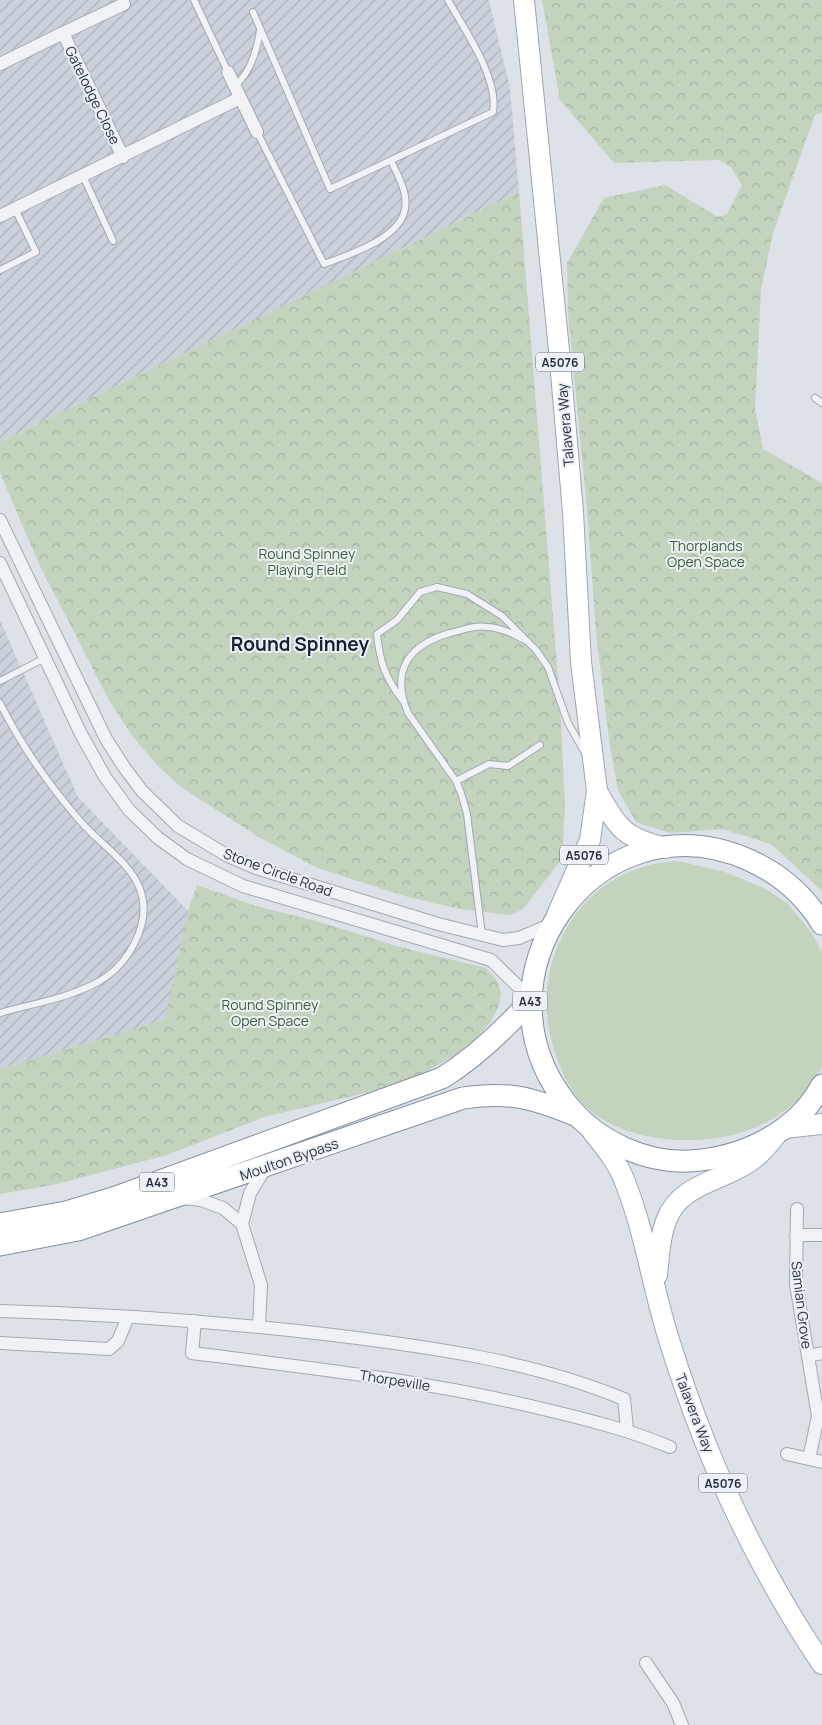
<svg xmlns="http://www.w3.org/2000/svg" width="822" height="1725" viewBox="0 0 822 1725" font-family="Manrope,sans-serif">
	<defs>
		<pattern id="industrial-furrows" width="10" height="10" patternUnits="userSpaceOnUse" patternTransform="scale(1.25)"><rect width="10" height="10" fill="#cbd1db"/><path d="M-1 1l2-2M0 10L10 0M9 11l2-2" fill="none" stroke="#aeb4bd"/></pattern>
		<pattern id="park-crowns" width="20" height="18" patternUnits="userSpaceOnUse" patternTransform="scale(1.25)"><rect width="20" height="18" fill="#c3d3bd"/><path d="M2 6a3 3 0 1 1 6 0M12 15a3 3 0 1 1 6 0" fill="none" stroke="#a7b5a4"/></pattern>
	</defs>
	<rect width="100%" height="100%" fill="#dde2e9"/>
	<!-- industrial -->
	<path fill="url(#industrial-furrows)" d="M0,0H489L510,88L519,192L0,442Z
		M0,620L78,797L188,911L166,1020L0,1069Z"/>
	<!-- grass -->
	<path fill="#c3d3bd" d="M678,861L725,872L764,888L787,903L812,933L822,952V1067C804,1105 764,1129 724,1137C678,1145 619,1139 584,1105C571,1092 562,1074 556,1056C524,967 578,865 678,861Z"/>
	<!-- park -->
	<path fill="url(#park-crowns)" d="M542,0H822V113L815,115L773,233L761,290L755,409L763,449L822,483V891L771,844L722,829L670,833L636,822L618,791L610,747L596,634L587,509L568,314L567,263L604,198L665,185L718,217L727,214L742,185L731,167L719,160L614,163L560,100Z
		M519,192L560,704L565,806L562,859L523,909L511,915L460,909L408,897L317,868L257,836L218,811L181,787L158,766L133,737L110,702L40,566L0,473V442Z
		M197,885L256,906L316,921L400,947L486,968L497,981L501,993L499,1006L490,1023L466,1049L404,1084L264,1117L167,1155L53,1185L0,1194V1069L165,1020L188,911Z"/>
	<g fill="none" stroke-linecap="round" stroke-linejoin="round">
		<!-- service casing -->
		<g stroke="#a2a9b3" stroke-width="8">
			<path id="service" d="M194,0L228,72
				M253,12L330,189L493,112C499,78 464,29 448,0
				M235,86C250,73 257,50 260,30
				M257,132L324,264C348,255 400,239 405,209C408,193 398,175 391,161
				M83,176L113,241
				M0,270L36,252L15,209
				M815,398L822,403
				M0,681L45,658
				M403,701C385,677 380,663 377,634L397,620L420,592L437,587L467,594L502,616L536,650L548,667L568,723L585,753
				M0,703C22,747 48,784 81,822C99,843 130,862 140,889C153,924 127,966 98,982C69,998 31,1004 0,1013
				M456,781L489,764L508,766L540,745
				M482,935L467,814L461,793L456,781L408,713C390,670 409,645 450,633C463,630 474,625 488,627C502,628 515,635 527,641"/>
		</g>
		<!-- minor casing -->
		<g stroke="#a2a9b3" stroke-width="14">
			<path id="minor" d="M0,64L63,33
				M228,72L257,132
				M123,157L63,33L124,4
				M0,216L240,98
				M0,520L106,739L124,767L142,791L178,826L228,856L256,868L438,924L503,940L519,938L552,924
				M0,563L81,734L105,777L129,810L158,838L187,859L243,886L491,960L530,998
				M181,1198L201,1200L223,1208L242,1224L261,1285L259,1326
				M797,1209L796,1284L818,1416L809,1459
				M242,1224L250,1193L266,1167
				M796,1235H822
				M0,1311C111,1314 222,1322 333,1335C431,1347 532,1361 624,1399L627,1429
				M195,1321L192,1353C311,1368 430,1381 547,1410C589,1420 629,1430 670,1447
				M0,1343L109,1349L118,1341L128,1317
				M808,1356L822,1353
				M787,1454L822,1462
				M646,1663L673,1703L682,1725"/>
		</g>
		<!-- primary casing -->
		<g stroke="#9ba6b5" stroke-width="22">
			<path id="primary" d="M524,0L559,350L573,512L581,662L597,791L590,840L557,915
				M597,791C618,828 623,838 666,848
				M784,1128L822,1124
				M592,1131C605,1147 618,1163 625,1182C646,1235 653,1292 671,1346C706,1458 757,1567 822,1664
				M657,1275C659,1257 659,1239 666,1221C679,1184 720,1182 749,1162C760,1155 768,1145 776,1135"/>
		</g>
		<!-- trunk casing -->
		<g stroke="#838fa1" stroke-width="23">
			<path id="trunk" d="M822,924C805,896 780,874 749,860C595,792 461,982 572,1110C600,1142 646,1163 689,1161C742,1158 796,1133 822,1085
				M0,1224L66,1212L116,1197L442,1078C476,1057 503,1031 530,1001
				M0,1245L78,1230L463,1098C510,1091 532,1098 575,1115"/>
		</g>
		<!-- service -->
		<use href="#service" stroke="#f0f2f6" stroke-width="6"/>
		<!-- minor -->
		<use href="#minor" stroke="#f0f2f6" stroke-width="12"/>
		<!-- primary -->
		<use href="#primary" stroke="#fff" stroke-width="20"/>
		<!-- trunk -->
		<use href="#trunk" stroke="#fff" stroke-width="21"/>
	</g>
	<g text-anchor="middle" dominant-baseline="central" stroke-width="4" stroke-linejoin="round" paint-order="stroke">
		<!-- shield labels -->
		<g fill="#edf1f6" stroke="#616a77" stroke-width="1">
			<rect x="536" y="352.5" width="48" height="19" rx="4"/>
			<rect x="560" y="845.5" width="48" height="19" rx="4"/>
			<rect x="512.5" y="991.5" width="35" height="19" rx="4"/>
			<rect x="139.5" y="1172.5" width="35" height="19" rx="4"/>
			<rect x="699" y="1473.5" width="48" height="19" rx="4"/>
		</g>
		<g font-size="12" font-weight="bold" fill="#253041">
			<text x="560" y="362">A5076</text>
			<text x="584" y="855">A5076</text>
			<text x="530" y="1001">A43</text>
			<text x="157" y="1182">A43</text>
			<text x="723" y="1483">A5076</text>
		</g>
		<!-- street labels -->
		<g font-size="14" fill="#253041" stroke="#edf1f6">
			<text transform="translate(93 95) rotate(64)">Gatelodge Close</text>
			<text transform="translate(565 425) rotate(-95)">Talavera Way</text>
			<text transform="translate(278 872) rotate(20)">Stone Circle Road</text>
			<text transform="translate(289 1159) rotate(-19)">Moulton Bypass</text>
			<text transform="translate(802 1305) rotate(83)">Samian Grove</text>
			<text transform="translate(395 1380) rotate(9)">Thorpeville</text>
			<text transform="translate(695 1413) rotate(69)">Talavera Way</text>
		</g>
		<!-- park labels -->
		<g font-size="14" fill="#3a5e31" stroke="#edf1f6">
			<text x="706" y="545">Thorplands<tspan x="706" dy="16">Open Space</tspan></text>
			<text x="307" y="553">Round Spinney<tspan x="307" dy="16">Playing Field</tspan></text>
			<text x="270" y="1004">Round Spinney<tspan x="270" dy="16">Open Space</tspan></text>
		</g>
		<!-- district labels -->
		<g font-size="19" font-weight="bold" fill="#172131" stroke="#edf1f6">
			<text x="300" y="644">Round Spinney</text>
		</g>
	</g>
</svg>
